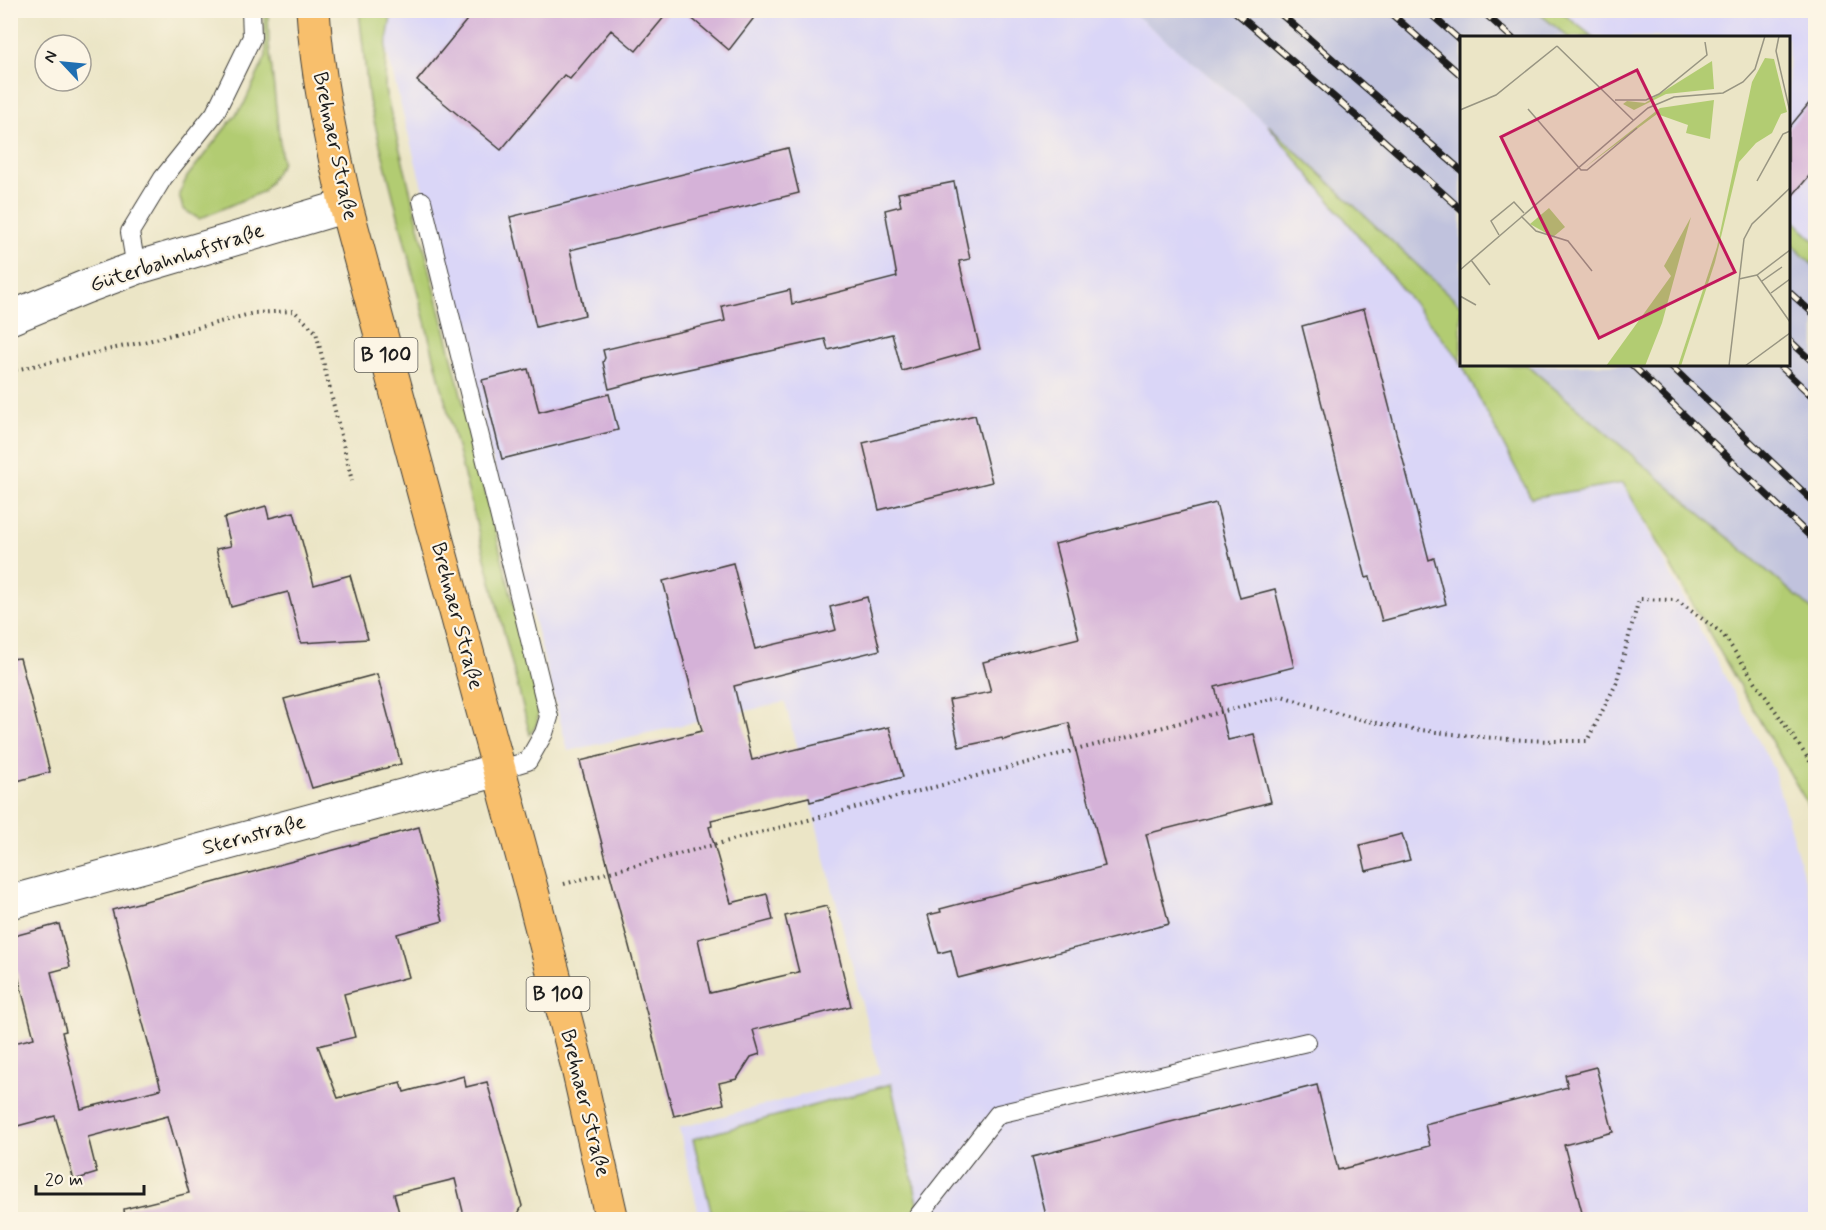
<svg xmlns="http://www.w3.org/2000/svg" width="1826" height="1230" viewBox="0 0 1826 1230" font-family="Mynerve,sans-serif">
	<rect width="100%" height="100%" fill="#fcf5e5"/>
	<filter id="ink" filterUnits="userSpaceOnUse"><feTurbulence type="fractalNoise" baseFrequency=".0167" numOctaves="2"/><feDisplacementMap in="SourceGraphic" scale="12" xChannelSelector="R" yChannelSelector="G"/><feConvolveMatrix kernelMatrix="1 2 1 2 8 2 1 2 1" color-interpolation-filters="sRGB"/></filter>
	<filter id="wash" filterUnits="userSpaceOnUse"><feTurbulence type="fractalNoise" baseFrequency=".008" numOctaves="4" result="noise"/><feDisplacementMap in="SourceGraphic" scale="24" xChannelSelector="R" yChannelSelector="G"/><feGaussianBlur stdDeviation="1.35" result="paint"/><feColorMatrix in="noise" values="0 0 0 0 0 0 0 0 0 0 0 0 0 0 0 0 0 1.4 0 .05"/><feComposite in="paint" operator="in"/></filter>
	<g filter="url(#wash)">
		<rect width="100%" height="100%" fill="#ebe5c6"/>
		<!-- built -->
		<path fill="#dad6f7" d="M379,10L1131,11L1268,125L1460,360L1531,497L1623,483L1773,768L1815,915V1219H700L679,1128L880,1074L785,702L568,751L377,13Z
			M1560,11H1815V241L1789,215L1788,38L1593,37Z"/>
		<!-- industrial -->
		<path fill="#c0c2dd" d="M1131,11H1536L1568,37L1462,38L1461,306L1268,125Z
			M1789,242L1815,267V612L1527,365L1788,364Z"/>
		<!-- green -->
		<path fill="#b2cc72" stroke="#677447" stroke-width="1.5" d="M264,11H268L269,43L282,163L264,191L199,219L183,209L179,194L187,177L244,104L266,56Z
			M359,11H392L386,47L385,90L539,706L537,724L530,735L369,101Z
			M1536,11H1560L1593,37H1568Z
			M1268,125L1461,306V364L1460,360Z
			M1788,215L1815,241V267L1789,242Z
			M1462,365H1527L1815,612V817L1623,483L1531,498Z
			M891,1084L919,1207L901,1219H713L693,1139Z"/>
		<g id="blocks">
			<!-- building -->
			<path fill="#d5b2d8" d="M475,10H670L636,51L611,30L570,79L564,75L501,150L417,81Z
				M682,10H760L729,50Z
				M1815,96V169L1788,201V129Z
				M788,148L799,193L570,250L585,315L536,327L510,217Z
				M954,182L970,259L959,261L980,349L902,371L892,334L828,350L825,339L666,374L609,389L603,362L605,358L603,350L725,321L722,306L790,290L792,304L897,277L885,210L901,206L898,193Z
				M1364,309L1429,560L1434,558L1446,604L1382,621L1370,577L1366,578L1302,326Z
				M528,369L539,412L609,394L618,430L502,459L482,380Z
				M975,415L992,482L879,510L863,443Z
				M1216,503L1240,598L1275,589L1294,667L1215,687L1228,740L1254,734L1271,802L1146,834L1169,924L958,978L951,950L939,953L928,915L941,912L940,909L1105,866L1069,723L1003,740L1002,738L959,747L949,700L991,692L983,662L1079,638L1055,544Z
				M266,506L269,518L294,512L314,585L350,575L368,639L301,643L288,592L231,607L216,549L231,546L224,518Z
				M733,563L755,649L836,630L830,607L867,597L880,650L734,686L752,760L889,727L903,777L810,802L809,797L711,820L712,826L709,827L731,903L767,894L773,920L698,939L710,993L799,972L785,916L827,906L851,1006L753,1030L760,1054L751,1057L737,1079L719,1083L724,1104L674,1116L580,761L702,731L663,581Z
				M20,658L50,772L10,783V659Z
				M377,674L401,764L312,788L284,699Z
				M419,827L443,921L397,934L409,977L344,994L355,1037L318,1046L338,1098L401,1082L404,1092L464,1076L466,1087L487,1082L522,1206L515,1220H465L455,1179L394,1194L401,1220H125L124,1209L189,1193L168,1116L88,1137L97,1173L74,1180L55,1116L10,1128V1044L34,1038L10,945V937L59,924L70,967L51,972L66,1031L62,1032L81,1109L161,1089L112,910Z
				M1402,834L1410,860L1366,871L1360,845Z
				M1596,1067L1613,1132L1564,1145L1584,1220H1047L1032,1157L1317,1085L1338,1170L1430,1146L1425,1124L1568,1087L1565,1075Z"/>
		</g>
	</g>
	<g filter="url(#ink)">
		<use href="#blocks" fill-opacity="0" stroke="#3b3a36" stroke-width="1.5"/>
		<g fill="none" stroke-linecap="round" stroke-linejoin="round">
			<!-- service casing -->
			<g stroke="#3b3a36" stroke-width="20">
				<path id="service" d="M422,201L549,717L544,733L528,761L498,770
					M136,268L130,232L163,178L215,113L252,37L251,10
					M915,1220L998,1114L1307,1042"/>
			</g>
			<!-- minor casing -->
			<g stroke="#3b3a36" stroke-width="35">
				<path id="minor" d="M10,318L85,287L136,268L346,206
					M10,902L498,770"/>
			</g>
			<!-- primary casing -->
			<g stroke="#3b3a36" stroke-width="35">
				<path id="primary" d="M313,10C317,77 331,141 346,206L533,895L577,1064L612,1220"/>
			</g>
			<!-- path -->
			<path stroke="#3b3a36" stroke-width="4" stroke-dasharray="1.5 4.5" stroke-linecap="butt" d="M10,371L148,341L254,313L294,311L316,332L352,481
				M564,884L1282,696C1319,708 1356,720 1394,726C1457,736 1523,742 1587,741L1616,684L1639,599L1676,600L1722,633L1816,770"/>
			<!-- service -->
			<use href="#service" stroke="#fff" stroke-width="18"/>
			<!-- minor -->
			<use href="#minor" stroke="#fff" stroke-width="33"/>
			<!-- primary -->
			<use href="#primary" stroke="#f8bf6c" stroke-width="33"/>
			<!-- rail casing -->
			<g stroke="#1c1c1c" stroke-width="7">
				<path id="rail" d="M1233,10L1362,121L1462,210
					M1276,10L1462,171
					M1387,10L1462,76
					M1426,10L1462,42
					M1481,10L1512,38
					M1788,291L1816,316
					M1788,339L1816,365
					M1631,364L1816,542
					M1669,364L1816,504
					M1778,364L1816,400"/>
			</g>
			<!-- rail -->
			<use href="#rail" stroke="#fcf5e5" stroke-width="4.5" stroke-dasharray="14" stroke-linecap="butt"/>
		</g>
	</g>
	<g text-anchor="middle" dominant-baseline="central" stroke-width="4.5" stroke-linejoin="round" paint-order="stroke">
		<!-- shield labels -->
		<g fill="#fcf5e5" stroke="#5f5d58" stroke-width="1.5">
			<rect x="354.5" y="338" width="63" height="34" rx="4.5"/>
			<rect x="526.5" y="977" width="63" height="34" rx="4.5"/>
		</g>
		<g font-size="20" font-weight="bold" fill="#1c1c1c">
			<text x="386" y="355">B 100</text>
			<text x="558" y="994">B 100</text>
		</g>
		<!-- street labels -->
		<g font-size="21" fill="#1c1c1c" stroke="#fcf5e5">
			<text transform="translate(335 146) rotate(78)">Brehnaer Straße</text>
			<text transform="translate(177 258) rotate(-18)">Güterbahnhofstraße</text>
			<text transform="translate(457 616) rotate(75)">Brehnaer Straße</text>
			<text transform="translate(254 835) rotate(-15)">Sternstraße</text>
			<text transform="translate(585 1103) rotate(76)">Brehnaer Straße</text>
		</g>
	</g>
	<!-- overview -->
	<g transform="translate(1460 36)">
		<rect width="330" height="330" fill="#ebe5c6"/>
		<path d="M305,22L314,23L327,76L321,78L312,97L296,107L279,126L255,226L221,330H218L257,211L292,46ZM252,25L254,53L206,58L174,74L163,68L167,65L185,67ZM254,64L250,103L226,97L228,89L197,78L124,132L200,72ZM89,172L105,191L93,201L70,188ZM231,181L202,287L185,330H146L211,240L204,230Z" fill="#b2cc72"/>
		<path fill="none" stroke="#989582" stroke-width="1.5" d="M319,0L316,15L330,76M97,10L173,84M155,64H186L199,58L247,19L245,6M68,73L121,134H127L177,92M0,74L36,59L97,10M297,145L323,98L330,95M61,180L76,195L108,205L132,235M39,199L31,185L54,166L64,177M11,224L30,249M0,234L188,72L214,61L263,57L283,46L295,33L305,0M297,239L330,286M279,243L297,239L330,214M302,245L322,231M311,257L330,243M0,260L16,269M269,330L284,203L292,188L330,152M285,330L330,297"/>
		<path fill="#c2185b" fill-opacity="0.15" stroke="#c2185b" stroke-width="3" d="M177,34L275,236L139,302L41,101Z"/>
		<rect width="330" height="330" fill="none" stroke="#1c1c1c" stroke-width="3"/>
	</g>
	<!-- margin -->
	<rect width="1826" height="1230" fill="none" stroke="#fcf5e5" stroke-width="36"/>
	<!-- north arrow -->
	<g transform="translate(63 63) rotate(296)"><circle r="28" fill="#fcf5e5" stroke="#a29e95" stroke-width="1.5"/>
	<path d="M0-4.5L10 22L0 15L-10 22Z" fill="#1f6fb2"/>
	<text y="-9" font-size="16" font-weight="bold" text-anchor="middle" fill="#1c1c1c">N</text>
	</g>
	<!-- scale -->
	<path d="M36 1185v9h108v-9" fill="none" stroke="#1c1c1c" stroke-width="3"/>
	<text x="45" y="1185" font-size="18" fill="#1c1c1c" stroke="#fcf5e5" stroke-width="4.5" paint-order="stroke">20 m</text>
</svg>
